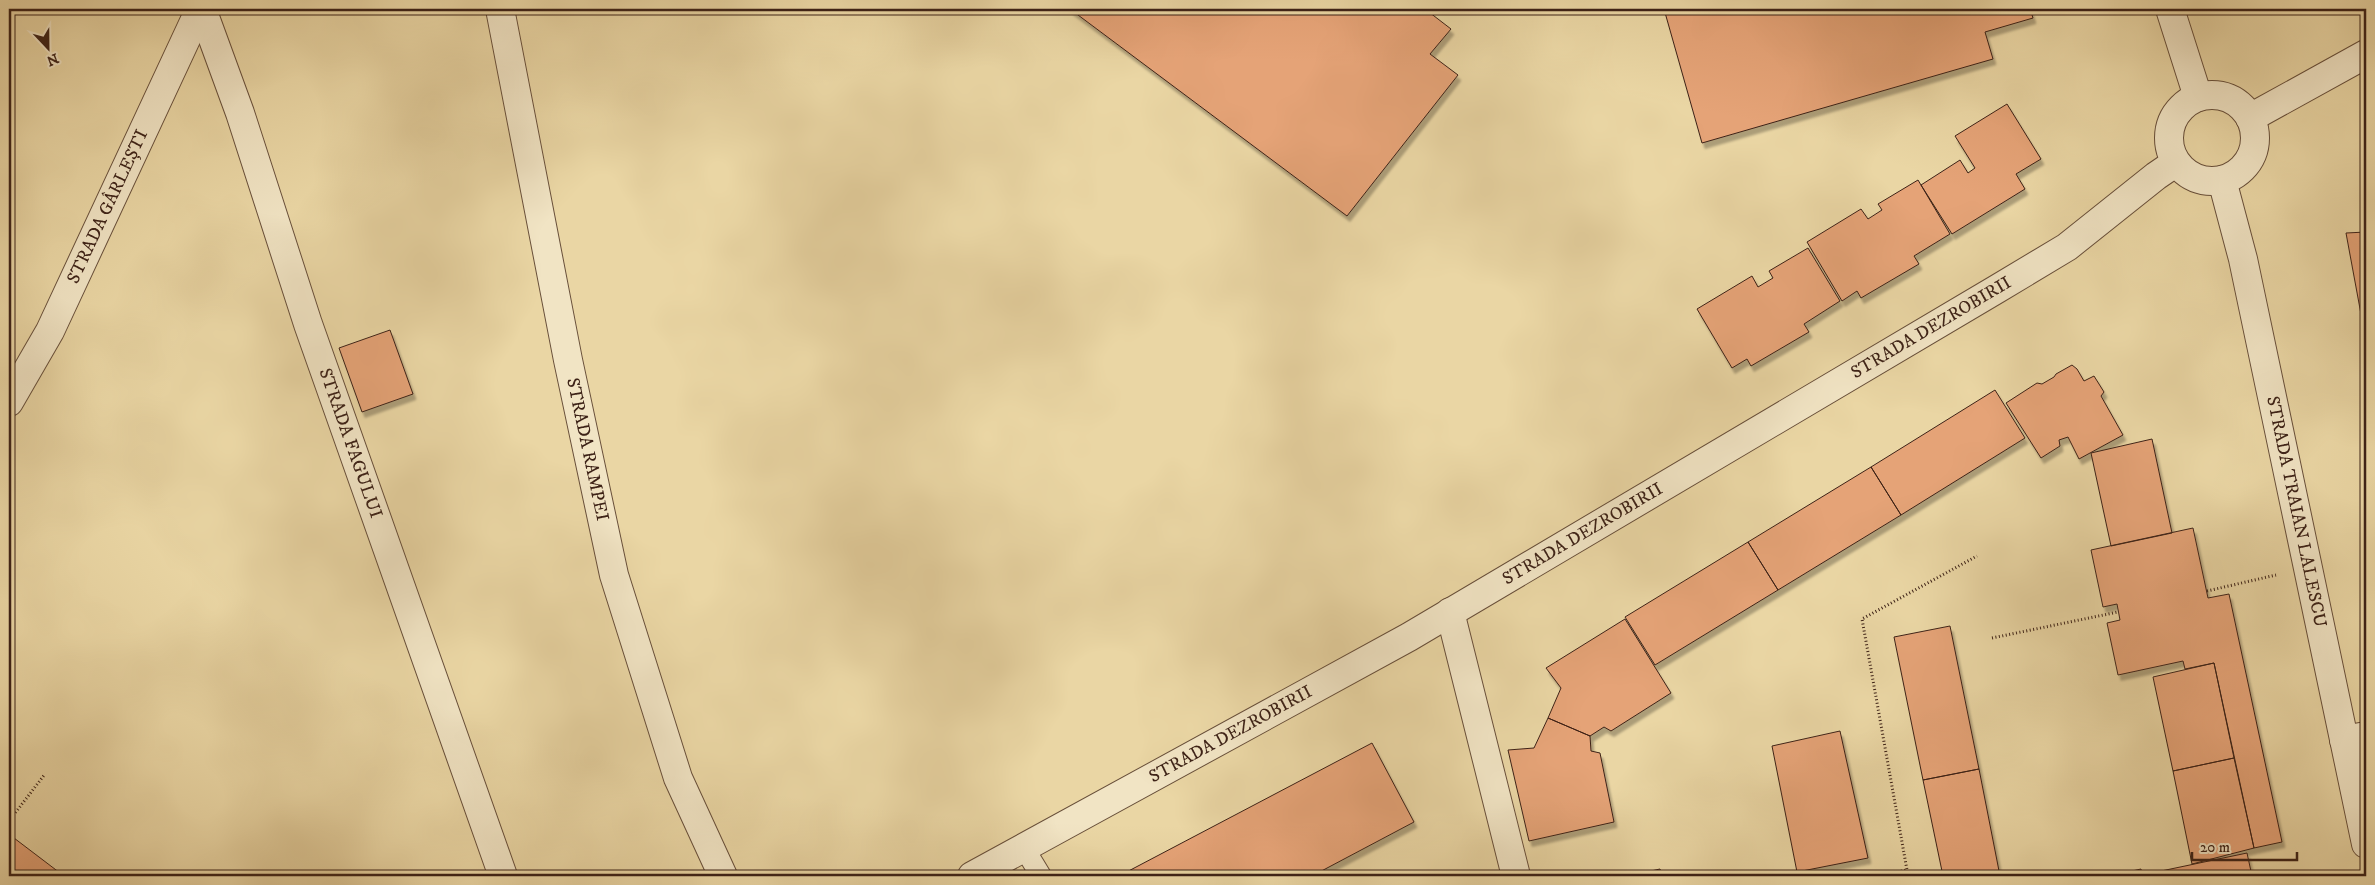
<svg xmlns="http://www.w3.org/2000/svg" width="2375" height="885" viewBox="0 0 2375 885" font-family="'IM FELL DW Pica',serif">
	<defs>
		<filter id="shadow"><feDropShadow dx="3" dy="5.5" stdDeviation="1" flood-color="#0004"/></filter>
	</defs>
	<rect width="100%" height="100%" fill="#ead6a4"/>
	<filter id="stains"><feTurbulence type="fractalNoise" baseFrequency=".004" numOctaves="4"/><feColorMatrix values="0 0 0 0 .2 0 0 0 0 .09 0 0 0 0 .02 0 0 0 .5 -.17"/></filter>
	<radialGradient id="worn" r=".72"><stop offset=".6" stop-color="#630" stop-opacity="0"/><stop offset="1" stop-color="#630" stop-opacity=".3"/></radialGradient>
	<!-- building -->
	<path fill="#e5a377" stroke="#3d2217" filter="url(#shadow)" d="M1070,9H1425L1451,29L1430,54L1458,75L1347,216Z
		M1664,9H2030L2033,18L1985,32L1993,59L1702,143Z
		M2007,104L2041,159L2016,174L2025,189L1952,234L1921,185L1960,160L1968,173L1975,168L1955,136Z
		M1918,180L1950,234L1914,256L1919,264L1861,298L1857,291L1842,301L1807,242L1861,209L1868,219L1882,210L1878,204Z
		M2366,232V325H2363L2346,233Z
		M1808,248L1840,301L1804,324L1809,332L1751,366L1747,359L1732,368L1697,309L1752,276L1758,287L1773,278L1769,271Z
		M390,330L413,394L362,412L339,348Z
		M2072,365L2077,369L2084,381L2094,376L2104,392L2101,396L2123,435L2079,459L2068,437L2059,440L2060,446L2041,458L2006,403L2037,383L2042,384L2054,377L2056,374Z
		M1995,390L2025,438L1901,515L1871,467Z
		M2152,439L2172,533L2111,546L2091,453Z
		M1871,467L1901,515L1778,590L1748,542Z
		M2193,528L2208,598L2229,594L2282,842L2254,848L2214,663L2185,669L2183,661L2118,675L2107,623L2120,620L2117,604L2103,607L2091,550Z
		M1748,542L1778,590L1655,665L1625,617Z
		M1625,619L1671,693L1611,731L1604,727L1590,736L1548,718L1561,688L1546,668Z
		M1950,626L1979,769L1923,780L1894,637Z
		M2214,663L2234,758L2173,771L2153,677Z
		M1548,718L1590,736L1591,751L1600,753L1614,822L1529,841L1508,750L1534,748Z
		M1840,731L1868,858L1797,872L1772,746Z
		M1372,743L1414,822L1312,876H1119Z
		M2234,758L2254,848L2192,864L2173,771Z
		M1979,769L2000,876H1943L1923,780Z
		M14,838L64,876H9V845Z
		M2247,853L2252,876H2109L2141,869L2142,875Z
		M1660,869L1662,876H1628Z"/>
	<g fill="none" stroke-linecap="round" stroke-linejoin="round">
		<!-- service casing -->
		<g stroke="#684f3a" stroke-width="22">
			<path id="service" d="M1024,848L1041,876"/>
		</g>
		<!-- minor casing -->
		<g stroke="#684f3a" stroke-width="30">
			<g id="minor">
				<path id="s1" d="M202,9L240,113L308,324L503,876"/>
				<path id="s2" d="M500,9L568,360L614,575L678,778L723,876"/>
				<path d="M1450,612L1516,876"/>
				<path d="M2344,740L2366,736"/>
				<path id="s3" d="M972,876L1409,637L1997,289L2067,247L2156,176L2175,163"/>
			</g>
		</g>
		<!-- tertiary casing -->
		<g stroke="#684f3a" stroke-width="30">
			<g id="tertiary">
				<path d="M2170,9L2198,97"/>
				<circle cx="2212" cy="138" r="43"/>
				<path d="M2250,118L2366,54"/>
				<path id="s4" d="M2222,180L2243,259L2366,844"/>
				<path id="s5" d="M9,402L50,331L200,9"/>
			</g>
		</g>
		<!-- path -->
		<path stroke="#3d2217" stroke-width="3" stroke-dasharray="1 2.5" stroke-linecap="butt" d="M2207,591L2276,575
			M1992,638L2118,612
			M9,821L45,774
			M1877,876L1907,870L1862,619L1977,556"/>
		<!-- service -->
		<use href="#service" stroke="#f1e4c4" stroke-width="20"/>
		<!-- minor -->
		<use href="#minor" stroke="#f1e4c4" stroke-width="28"/>
		<!-- tertiary -->
		<use href="#tertiary" stroke="#f1e4c4" stroke-width="28"/>
	</g>
	<g text-anchor="middle" dominant-baseline="central" stroke-width="4.5" stroke-linejoin="round" paint-order="stroke">
		<!-- street labels -->
		<g font-size="18" fill="#3d2217" stroke="#f1e4c4">
			<text stroke="none"><textPath href="#s5" startOffset="219">STRADA GÂRLEȘTI</textPath></text>
			<text stroke="none"><textPath href="#s3" startOffset="1105">STRADA DEZROBIRII</textPath></text>
			<text stroke="none"><textPath href="#s1" startOffset="459">STRADA FAGULUI</textPath></text>
			<text stroke="none"><textPath href="#s2" startOffset="449">STRADA RAMPEI</textPath></text>
			<text stroke="none"><textPath href="#s4" startOffset="340">STRADA TRAIAN LALESCU</textPath></text>
			<text stroke="none"><textPath href="#s3" startOffset="700">STRADA DEZROBIRII</textPath></text>
			<text stroke="none"><textPath href="#s3" startOffset="295">STRADA DEZROBIRII</textPath></text>
		</g>
	</g>
	<!-- margin -->
	<rect width="2375" height="885" fill="none" stroke="#ead6a4" stroke-width="30"/>
	<rect x="10" y="10" width="2355" height="865" fill="none" stroke="#3d2217" stroke-width="2.5"/>
	<rect x="15" y="15" width="2345" height="855" fill="none" stroke="#3d2217"/>
	<!-- north arrow -->
	<g transform="translate(48 48) rotate(158)" stroke="#f1e4c4" stroke-width="4" paint-order="stroke">
	<path d="M0-4L9 19L0 12L-9 19Z" fill="#3d2217"/>
	<text y="-8" font-size="14" font-weight="bold" text-anchor="middle" fill="#3d2217">N</text>
	</g>
	<!-- scale -->
	<path d="M2192 852v8h105v-8" fill="none" stroke="#3d2217" stroke-width="2.5"/>
	<text x="2200" y="852" font-size="15" fill="#3d2217" stroke="#f1e4c4" stroke-width="4" paint-order="stroke">20 m</text>
	<rect width="100%" height="100%" filter="url(#stains)"/>
	<rect width="100%" height="100%" fill="url(#worn)"/>
</svg>
